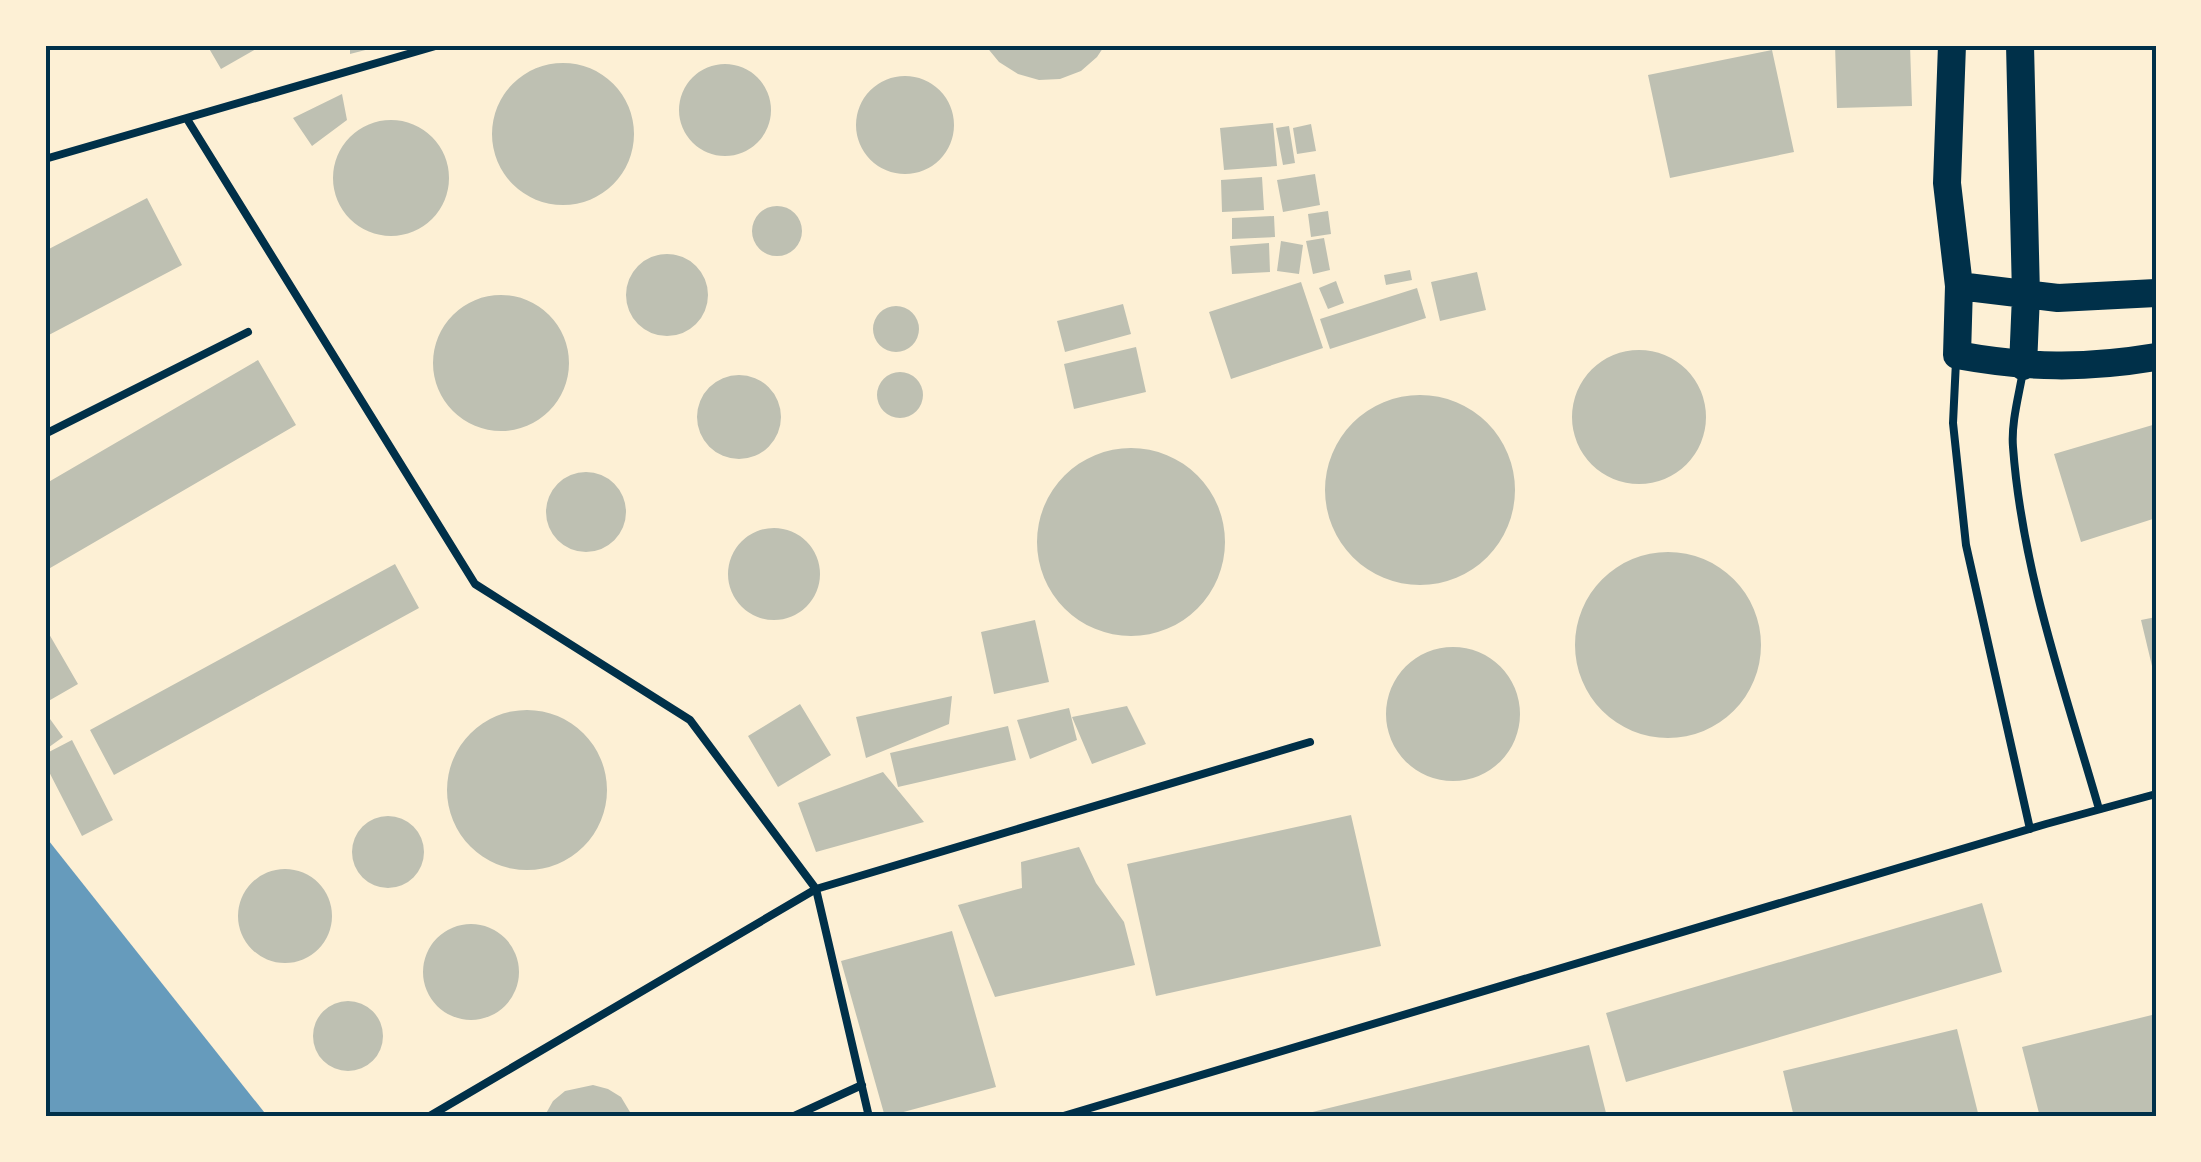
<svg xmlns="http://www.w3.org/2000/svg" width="2201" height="1162" viewBox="0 0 2201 1162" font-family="'Crimson Pro',serif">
	<rect width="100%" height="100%" fill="#fdf0d5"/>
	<!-- water -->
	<path fill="#669bbc" d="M45,836L268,1117H45Z"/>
	<!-- building -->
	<path fill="#bec0b2" d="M207,45H263L221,69Z
		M350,45H381V46L350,54Z
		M985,45H1105L1097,57L1081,71L1060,79L1039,80L1018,74L999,62Z
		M1835,45H1910L1912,106L1837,108Z
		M1772,50L1794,152L1670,178L1648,75Z
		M492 134a71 71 0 1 1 142 0a71 71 0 1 1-142 0Z
		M679 110a46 46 0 1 1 92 0a46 46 0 1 1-92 0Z
		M856 125a49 49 0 1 1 98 0a49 49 0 1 1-98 0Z
		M342,94L347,120L312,146L293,118Z
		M333 178a58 58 0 1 1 116 0a58 58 0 1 1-116 0Z
		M1273,123L1277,166L1224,170L1220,128Z
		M1311,124L1316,151L1297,154L1293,128Z
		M1289,126L1295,163L1283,165L1276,128Z
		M1315,174L1320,205L1283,212L1277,180Z
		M1262,177L1264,210L1222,212L1221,180Z
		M147,198L182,265L45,337V251Z
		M752 231a25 25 0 1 1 50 0a25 25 0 1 1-50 0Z
		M1328,211L1331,234L1311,237L1308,214Z
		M1274,216L1275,237L1232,239V218Z
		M1324,238L1330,270L1313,274L1306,241Z
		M1281,241L1303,245L1299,274L1277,271Z
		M1269,243L1270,272L1232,274L1230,246Z
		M626 295a41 41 0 1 1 82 0a41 41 0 1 1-82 0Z
		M1410,270L1412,280L1386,285L1384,275Z
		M1477,272L1486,310L1440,321L1431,282Z
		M1336,281L1344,303L1328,309L1319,288Z
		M1301,282L1323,348L1231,379L1209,312Z
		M1417,288L1426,318L1330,349L1320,319Z
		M433 363a68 68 0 1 1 136 0a68 68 0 1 1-136 0Z
		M1123,304L1131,334L1065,352L1057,321Z
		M873 329a23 23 0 1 1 46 0a23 23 0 1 1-46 0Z
		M1136,347L1146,392L1074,409L1064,364Z
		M1572 417a67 67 0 1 1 134 0a67 67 0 1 1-134 0Z
		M258,360L296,425L45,571V484Z
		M877 395a23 23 0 1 1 46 0a23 23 0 1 1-46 0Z
		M697 417a42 42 0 1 1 84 0a42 42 0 1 1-84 0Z
		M1325 490a95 95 0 1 1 190 0a95 95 0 1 1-190 0Z
		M2156,424V518L2081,542L2054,454Z
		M1037 542a94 94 0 1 1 188 0a94 94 0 1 1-188 0Z
		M546 512a40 40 0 1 1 80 0a40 40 0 1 1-80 0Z
		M728 574a46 46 0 1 1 92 0a46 46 0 1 1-92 0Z
		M1575 645a93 93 0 1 1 186 0a93 93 0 1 1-186 0Z
		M395,564L419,608L114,775L90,730Z
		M2156,617V665L2152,666L2141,620Z
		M1035,620L1049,682L994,694L981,632Z
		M45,627L78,684L45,703Z
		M1386 714a67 67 0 1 1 134 0a67 67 0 1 1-134 0Z
		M952,696L949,724L866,758L856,717Z
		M800,704L831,755L778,787L748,736Z
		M1127,706L1146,744L1092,764L1072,717Z
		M1069,708L1077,740L1030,759L1017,720Z
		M447 790a80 80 0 1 1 160 0a80 80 0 1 1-160 0Z
		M45,712L63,737L45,750Z
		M1008,726L1016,760L898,787L890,753Z
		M72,740L113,820L82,836L45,764V754Z
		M883,772L924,822L816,852L798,803Z
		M1351,815L1381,946L1156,996L1127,864Z
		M352 852a36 36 0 1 1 72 0a36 36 0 1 1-72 0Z
		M1079,847L1096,883L1124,922L1135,965L995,997L958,905L1022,888L1021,862Z
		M238 916a47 47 0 1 1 94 0a47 47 0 1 1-94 0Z
		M1982,903L2002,972L1626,1082L1606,1013Z
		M423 972a48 48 0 1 1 96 0a48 48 0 1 1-96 0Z
		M952,931L996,1087L885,1117L841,961Z
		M313 1036a35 35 0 1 1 70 0a35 35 0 1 1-70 0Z
		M2156,1014V1117H2040L2022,1047Z
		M1957,1029L1979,1117H1794L1783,1071Z
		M1589,1045L1607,1117H1297L1296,1116Z
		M593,1085L608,1089L621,1097L633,1117H544L553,1101L565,1091Z"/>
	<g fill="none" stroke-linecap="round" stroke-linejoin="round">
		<!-- service -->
		<path stroke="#003049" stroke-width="8" d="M187,119L475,584L690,720L816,889L869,1117
			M45,159L439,45
			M1956,361L1953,423L1966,545L2030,829
			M2023,371C2019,395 2011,423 2013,447C2022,570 2065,691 2099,809
			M45,434L248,332
			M428,1117L816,889L1310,742
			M792,1117L862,1085
			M1060,1117L2046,824L2156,794"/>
		<!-- trunk -->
		<path stroke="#003049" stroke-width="28" d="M1952,45L1947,183L1959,286L1957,355C2028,368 2084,369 2156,357
			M2020,45L2026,295L2023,366
			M1959,286L2058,298L2156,293"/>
	</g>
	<!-- border -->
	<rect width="2201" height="1162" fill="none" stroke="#fdf0d5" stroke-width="95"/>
	<rect x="48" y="48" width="2106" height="1066" fill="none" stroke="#003049" stroke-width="4"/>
</svg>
